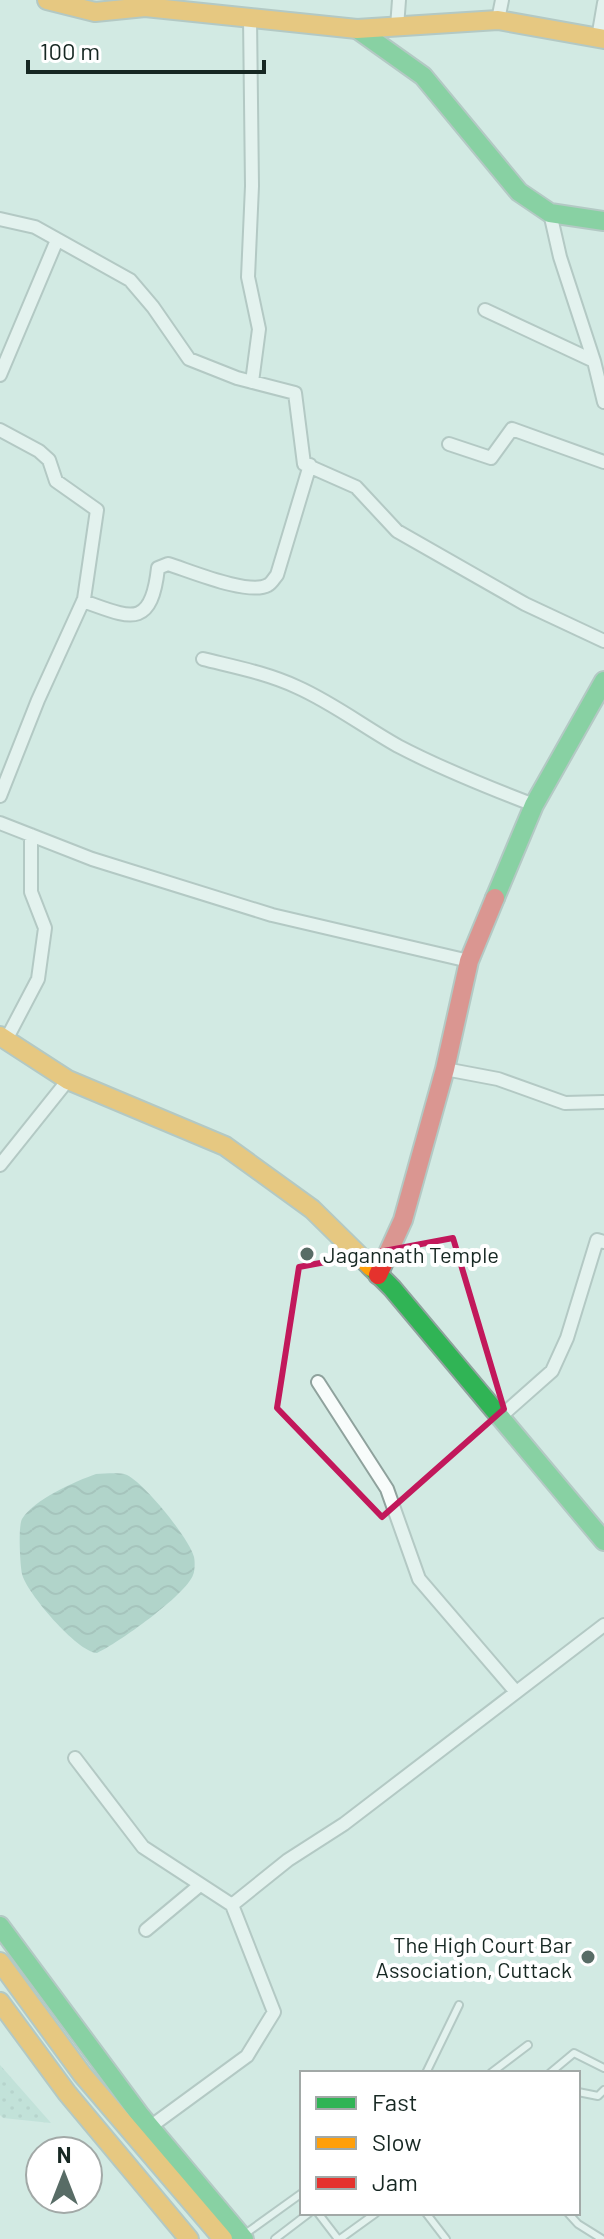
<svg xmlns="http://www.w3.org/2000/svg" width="604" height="2239" viewBox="0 0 604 2239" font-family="Barlow,sans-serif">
	<defs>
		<pattern id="park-dots" width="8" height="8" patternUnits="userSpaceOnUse" patternTransform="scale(2)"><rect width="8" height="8" fill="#afd9cd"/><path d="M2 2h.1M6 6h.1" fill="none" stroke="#96bab0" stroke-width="1.8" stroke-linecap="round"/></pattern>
		<pattern id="water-waves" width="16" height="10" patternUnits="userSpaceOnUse" patternTransform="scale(2)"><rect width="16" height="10" fill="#8abaac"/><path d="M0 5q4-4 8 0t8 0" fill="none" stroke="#70978c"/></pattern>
	</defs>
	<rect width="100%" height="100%" fill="#d2eae3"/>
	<!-- park -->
	<path fill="url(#park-dots)" d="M0,2065L51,2123L3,2118L0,2115Z"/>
	<!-- water -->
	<path fill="url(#water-waves)" d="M96,1474C105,1474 119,1472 127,1475C145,1484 189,1538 194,1557C195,1561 195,1571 193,1575C186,1595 117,1644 97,1653C77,1652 26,1592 22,1574C20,1565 18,1526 22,1519C33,1500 76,1481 96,1474Z"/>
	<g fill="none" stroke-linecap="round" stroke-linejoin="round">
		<!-- lane casing -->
		<g stroke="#8fa29d" stroke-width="10">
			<path id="lane" d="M426,2073L459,2005
				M491,2073L528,2045
				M550,2073L574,2053L604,2068
				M578,2092L598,2096L604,2090
				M318,2213L338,2239
				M426,2213L446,2239
				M568,2213L578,2224L602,2239
				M245,2234L302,2193
				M275,2239L309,2213
				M340,2239L376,2213"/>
		</g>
		<!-- street casing -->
		<g stroke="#8fa29d" stroke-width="16">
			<path id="street" d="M250,18L252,186L248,277L259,329L252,382
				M498,20L502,0
				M397,27L399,0
				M598,38L604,3
				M550,213L560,257L594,361L604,402
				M0,219L35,227L130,280L153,307L189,359L237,378L295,393L304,464L356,487L397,531L525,604L604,641
				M485,310L594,361
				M0,375L57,240
				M0,430L39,451L49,460L56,481L97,510L84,599L38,700L0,796
				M449,444L491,458L512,429L604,462
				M83,601C129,617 151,631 158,568L168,564C188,570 249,596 268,585C272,583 274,578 277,575L310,465
				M203,659C235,667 267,673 297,687C333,703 364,727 398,746C442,769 487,787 534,805
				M0,823L92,859L272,915L469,961
				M6,1040L38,979L45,928L31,892V835
				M445,1069L498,1079L565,1103L604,1102
				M0,1165L68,1080
				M318,1382L387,1489L419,1579L516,1692
				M500,1417L552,1371L567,1338L597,1240L604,1242
				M75,1758L143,1847L232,1905L274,2012L247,2056L150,2127
				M232,1905L288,1860L344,1824L604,1625
				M146,1930L200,1885"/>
		</g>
		<!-- fast casing -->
		<g stroke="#8fa29d" stroke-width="22">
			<path id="fast" d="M357,29L423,76L519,192L550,213L604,221
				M495,898L534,805L604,681
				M371,1267L392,1288L604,1541
				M0,1926L140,2115L244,2239"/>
		</g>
		<!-- slow casing -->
		<g stroke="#8fa29d" stroke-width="22">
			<path id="slow" d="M47,0L95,12L145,7L357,29L498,20L604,39
				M0,1036L68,1080L225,1146L312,1209L371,1267
				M0,1962L82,2074L223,2239
				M0,2002L67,2093L189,2239"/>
		</g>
		<!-- jam casing -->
		<g stroke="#8fa29d" stroke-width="22">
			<path id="jam" d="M378,1275L403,1220L445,1069L469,961L495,898"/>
		</g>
		<!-- lane -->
		<use href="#lane" stroke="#f8fcfb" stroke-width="6"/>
		<!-- street -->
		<use href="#street" stroke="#f8fcfb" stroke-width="12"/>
		<!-- fast -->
		<use href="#fast" stroke="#30b455" stroke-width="18"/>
		<!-- slow -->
		<use href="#slow" stroke="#ff9f0a" stroke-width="18"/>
		<!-- jam -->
		<use href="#jam" stroke="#e5322d" stroke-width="18"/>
	</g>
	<!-- marked area -->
	<path d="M0 0H604V2239H0ZM453,1238L504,1409L382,1517L277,1408L299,1267Z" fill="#d2eae3" fill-opacity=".55" fill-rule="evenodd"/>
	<path fill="none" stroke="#c2185b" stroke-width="6" stroke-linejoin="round" d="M453,1238L504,1409L382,1517L277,1408L299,1267Z"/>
	<!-- markers -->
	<g fill="#586c66" stroke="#fff" stroke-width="3">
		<circle cx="307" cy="1254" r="8"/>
		<circle cx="588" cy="1957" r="8"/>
	</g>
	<g text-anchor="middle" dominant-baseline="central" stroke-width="8" stroke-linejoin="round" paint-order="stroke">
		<!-- poi labels -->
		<g font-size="22" fill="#172823" stroke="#fff" text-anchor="start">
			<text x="323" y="1254">Jagannath Temple</text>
			<text x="572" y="1944" text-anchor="end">The High Court Bar<tspan x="572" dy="25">Association, Cuttack</tspan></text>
		</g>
	</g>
	<!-- legend -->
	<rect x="300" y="2071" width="280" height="144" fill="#ffffff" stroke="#a2a9a7" stroke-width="2"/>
	<rect x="316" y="2097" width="40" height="12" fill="#30b455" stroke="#a2a9a7" stroke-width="2"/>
	<text x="372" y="2111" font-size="24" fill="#172823">Fast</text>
	<rect x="316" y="2137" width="40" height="12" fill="#ff9f0a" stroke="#a2a9a7" stroke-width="2"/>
	<text x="372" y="2151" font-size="24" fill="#172823">Slow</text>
	<rect x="316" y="2177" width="40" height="12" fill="#e5322d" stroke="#a2a9a7" stroke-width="2"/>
	<text x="372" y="2191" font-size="24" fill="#172823">Jam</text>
	<!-- north arrow -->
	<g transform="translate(64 2175)"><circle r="38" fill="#ffffff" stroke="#a2a9a7" stroke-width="2"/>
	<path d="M0-6L14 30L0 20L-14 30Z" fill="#586c66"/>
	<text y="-12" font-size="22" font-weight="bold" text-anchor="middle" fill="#172823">N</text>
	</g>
	<!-- scale -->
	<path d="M28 60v12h236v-12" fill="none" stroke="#172823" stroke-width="4"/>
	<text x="40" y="60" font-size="24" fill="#172823" stroke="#ffffff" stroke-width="6" paint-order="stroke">100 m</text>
</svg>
